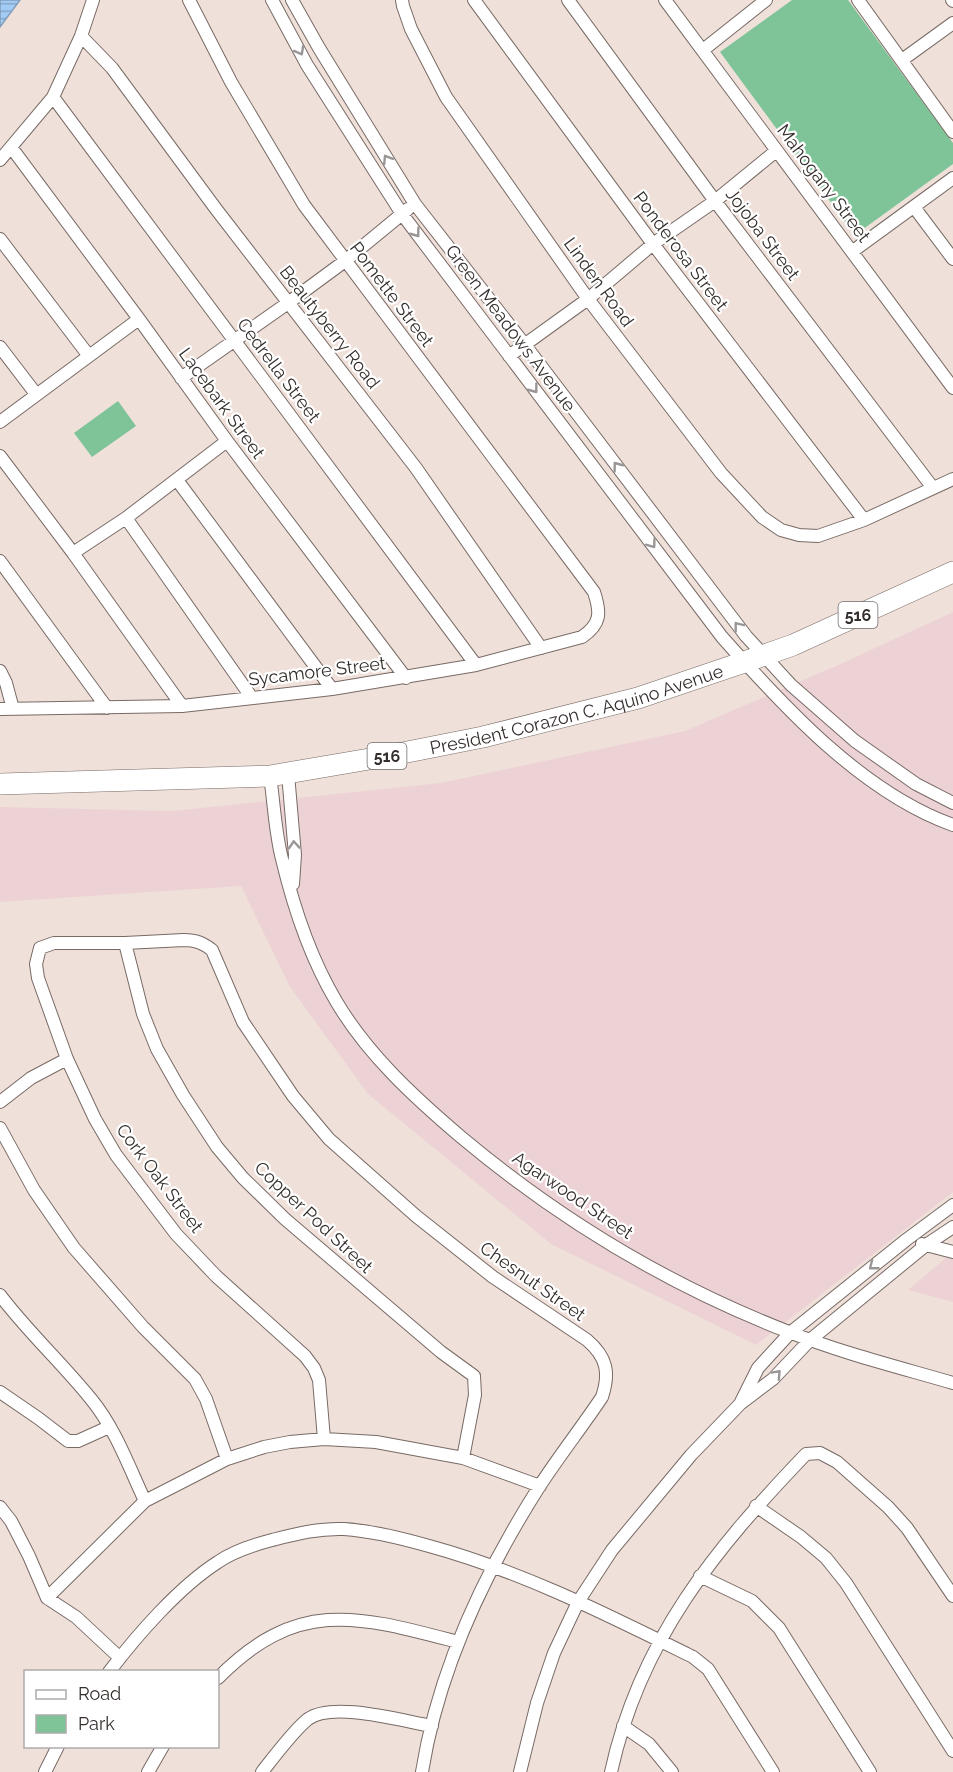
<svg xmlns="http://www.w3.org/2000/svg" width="953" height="1772" viewBox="0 0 953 1772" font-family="Raleway,sans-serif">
	<defs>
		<pattern id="water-rules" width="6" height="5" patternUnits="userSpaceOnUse" patternTransform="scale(1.5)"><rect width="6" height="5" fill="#a2ccf5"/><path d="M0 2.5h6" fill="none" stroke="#85a6c7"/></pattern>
	</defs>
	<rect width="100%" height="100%" fill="#f0e0da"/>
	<!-- commercial -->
	<path fill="#edd2d5" d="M953,612V1192L756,1345L551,1244L368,1094L290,987L241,886L0,902V807L172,811L441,783L685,731L836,666Z
		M953,1252V1302L908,1290Z"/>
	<!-- park -->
	<path fill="#7fc499" d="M792,0H848L953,143V164L855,235L720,52Z
		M118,401L136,426L92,457L74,433Z"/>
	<!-- water -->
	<path fill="url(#water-rules)" stroke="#819db9" stroke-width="1.5" d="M0,0H20L0,27Z"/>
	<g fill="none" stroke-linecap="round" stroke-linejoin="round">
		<!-- street casing -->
		<g stroke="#786a65" stroke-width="14">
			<path id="street" d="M272,0L307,65L402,214L722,637C784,707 863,793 953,825
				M292,0L319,48L415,204L525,345L746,636L791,685L855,741L916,784L953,803
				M402,0L403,6L411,29L446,97L588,299L721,473L762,517L781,530L799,535L818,536L864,520L953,479
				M474,0L653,244L864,520
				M568,0L715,201L933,488
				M665,0L953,388
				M858,0L953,132
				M952,0L953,1
				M81,36L112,68L216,209L416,468L541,648
				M703,50L766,0
				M902,60L953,23
				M53,97L476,665
				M11,147L139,319L227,441L406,678
				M0,160L53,97L81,36L93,0
				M914,207L953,259
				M0,239L89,356
				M853,251L953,178
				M0,347L36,394
				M509,356L588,299L653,244L715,201L776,151
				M181,378L288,303L345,261L408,209
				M0,422L139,319
				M0,456L73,553L182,706
				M177,480L332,689
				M126,518L252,698
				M73,553L126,518L227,441
				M0,561L107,708
				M0,671L6,683L13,709
				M0,709L182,706L332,689L476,665L582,637C601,624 601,613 594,592L304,205L231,82L189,0
				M288,774L295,855L293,884
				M270,776C274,803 275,832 282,859C293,905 311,959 336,1001C367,1054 414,1097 461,1137C559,1219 670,1286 789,1332C842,1353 898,1367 953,1383
				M125,943L143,1014L157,1049L183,1095L217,1147L243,1178L285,1219L441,1352L474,1376L475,1395L463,1458
				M0,1102L31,1078L67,1059
				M0,1128L34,1190L74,1248L143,1327L195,1379L206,1399L227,1459
				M922,1244L953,1252
				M0,1295C28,1332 62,1363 91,1399C115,1428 129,1467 145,1501
				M0,1392L38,1418L68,1441H78L109,1427
				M741,1402L758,1368L790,1333L906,1240L953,1205
				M324,1439L319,1380L314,1368L305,1356L216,1276L176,1234L116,1155L95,1119L67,1059L38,978L36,964L40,948L54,943H125L184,940C196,940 203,943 212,950L243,1022L293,1096L329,1139L416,1216L493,1277L587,1340C607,1357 610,1373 602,1397C582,1427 559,1456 539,1487C485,1572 438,1671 422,1772
				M756,1506L801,1537L826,1558L846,1583L953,1751
				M0,1507L11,1521L29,1556L47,1598L76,1617L120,1658
				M700,1576L752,1601L779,1628L870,1772
				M47,1598L145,1501L227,1459L264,1447L290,1442L324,1439L376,1442L463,1458L540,1486
				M109,1672C137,1635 179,1587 218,1562C234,1551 253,1545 272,1540C296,1534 319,1528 344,1529C373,1531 401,1538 429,1546C521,1571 608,1615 693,1657L708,1669L773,1772
				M218,1678C298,1597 359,1616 458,1642
				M623,1726L649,1744L672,1772
				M45,1772L58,1746
				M148,1772L163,1746
				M262,1772C273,1758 294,1730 308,1719C333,1701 402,1721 432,1726
				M520,1772L537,1703L554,1653L578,1602L612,1550L691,1455L740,1404L773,1379L810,1340L926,1245L953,1227
				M611,1772C640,1640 715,1549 806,1454L820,1453L837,1462L888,1507L907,1528L953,1596"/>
		</g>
		<!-- highway casing -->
		<g stroke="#786a65" stroke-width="22">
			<g id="highway">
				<path id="s1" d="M0,784L270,776L387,756L483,737L638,698L762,656L793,645L953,572"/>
			</g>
		</g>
		<!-- street -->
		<use href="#street" stroke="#fff" stroke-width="12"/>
		<!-- highway -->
		<use href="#highway" stroke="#fff" stroke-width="21"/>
	</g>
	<!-- one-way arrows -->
	<defs><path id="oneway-chevron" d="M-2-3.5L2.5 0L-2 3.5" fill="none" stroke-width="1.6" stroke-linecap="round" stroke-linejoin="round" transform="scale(1.5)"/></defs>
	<g stroke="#9a9696">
		<use href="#oneway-chevron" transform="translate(300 51) rotate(61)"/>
		<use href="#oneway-chevron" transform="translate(387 159) rotate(-122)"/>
		<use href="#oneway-chevron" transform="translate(416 233) rotate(53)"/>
		<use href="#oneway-chevron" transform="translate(534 389) rotate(53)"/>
		<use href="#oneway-chevron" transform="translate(617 466) rotate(-127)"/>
		<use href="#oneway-chevron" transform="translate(652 544) rotate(54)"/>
		<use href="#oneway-chevron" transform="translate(738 626) rotate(-128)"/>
		<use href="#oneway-chevron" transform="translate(294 845) rotate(-94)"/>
		<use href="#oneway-chevron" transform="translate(873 1266) rotate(142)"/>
		<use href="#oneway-chevron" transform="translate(777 1374) rotate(-47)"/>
	</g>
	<g text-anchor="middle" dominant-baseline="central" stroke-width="4.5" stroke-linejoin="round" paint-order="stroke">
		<!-- shield labels -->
		<g fill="#fff" stroke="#716d6b" stroke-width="1.5">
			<rect x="838.5" y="602" width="39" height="26" rx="4.5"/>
			<rect x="367.5" y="743" width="39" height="26" rx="4.5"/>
		</g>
		<g font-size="16" font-weight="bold" fill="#342e2c">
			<text x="858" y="615">516</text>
			<text x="387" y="756">516</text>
		</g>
		<!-- street labels -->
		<g font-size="18" fill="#342e2c" stroke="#fff">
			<text transform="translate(824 183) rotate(53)">Mahogany Street</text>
			<text transform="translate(763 234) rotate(53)">Jojoba Street</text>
			<text transform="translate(681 251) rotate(53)">Ponderosa Street</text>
			<text transform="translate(599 282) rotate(54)">Linden Road</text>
			<text transform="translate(392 294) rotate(53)">Pomette Street</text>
			<text transform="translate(330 327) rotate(52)">Beautyberry Road</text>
			<text transform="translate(511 328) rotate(53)">Green Meadows Avenue</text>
			<text transform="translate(279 370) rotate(53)">Cedrella Street</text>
			<text transform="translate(222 403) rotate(54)">Lacebark Street</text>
			<text transform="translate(317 671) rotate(-7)">Sycamore Street</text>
			<text stroke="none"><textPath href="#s1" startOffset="584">President Corazon C. Aquino Avenue</textPath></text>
			<text transform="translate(160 1178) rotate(53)">Cork Oak Street</text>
			<text transform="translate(573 1195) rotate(34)">Agarwood Street</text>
			<text transform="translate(314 1217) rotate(43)">Copper Pod Street</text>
			<text transform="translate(533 1281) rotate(35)">Chesnut Street</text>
		</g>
	</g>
	<!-- legend -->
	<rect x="24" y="1670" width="195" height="78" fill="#ffffff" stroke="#aeabab" stroke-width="1.5"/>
	<rect x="36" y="1690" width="30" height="9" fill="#ffffff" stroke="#aeabab" stroke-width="1.5"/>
	<text x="78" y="1700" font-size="18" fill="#342e2c">Road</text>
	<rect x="36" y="1715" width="30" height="18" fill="#7fc499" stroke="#aeabab" stroke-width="1.5"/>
	<text x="78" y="1730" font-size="18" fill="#342e2c">Park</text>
</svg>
